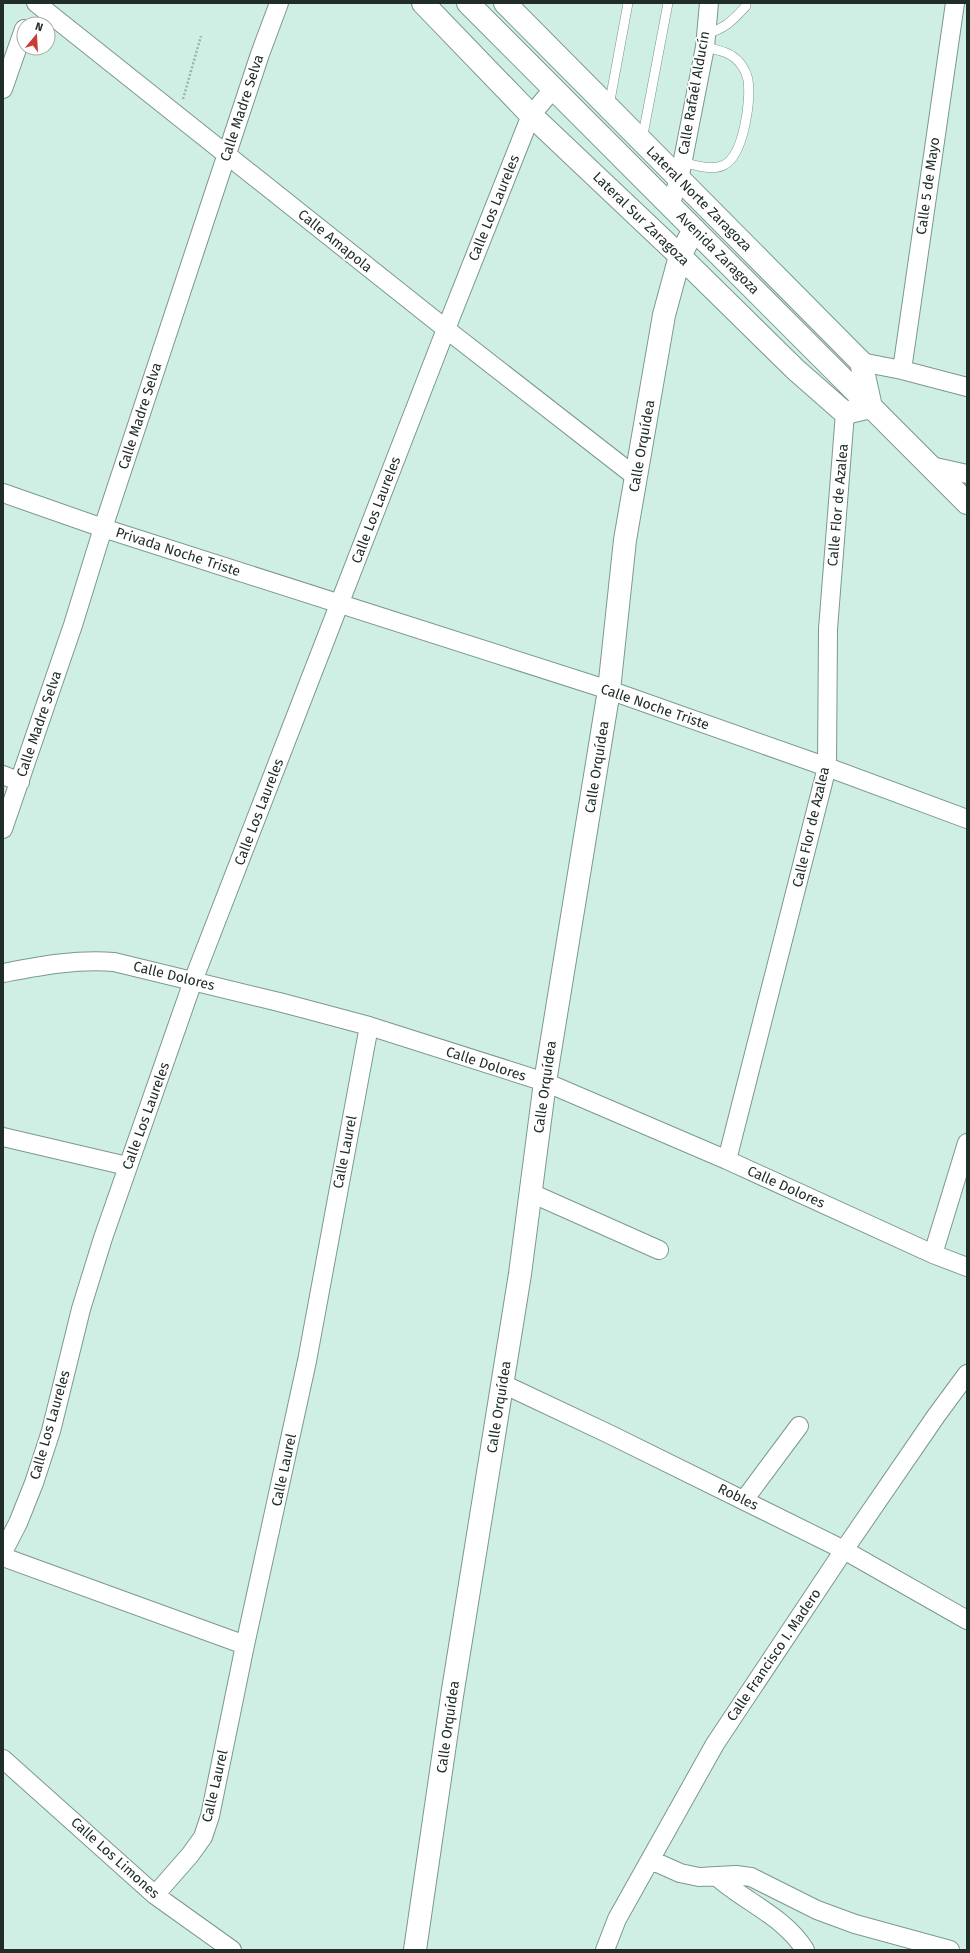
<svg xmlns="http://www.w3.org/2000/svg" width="970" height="1953" viewBox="0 0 970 1953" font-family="'Fira Sans',sans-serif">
	<rect width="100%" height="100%" fill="#d0efe4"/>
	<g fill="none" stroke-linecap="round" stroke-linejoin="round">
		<!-- lane casing -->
		<g stroke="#7b988e" stroke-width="10">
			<path id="lane" d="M705,34C725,29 732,21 746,6
				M609,106L628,3
				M642,140L668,3
				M682,162C694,165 713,171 724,165C744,155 751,100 748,80C747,75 743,67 740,63C731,52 718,50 705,47"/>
		</g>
		<!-- street casing -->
		<g stroke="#7b988e" stroke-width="20">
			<path id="street" d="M36,3L446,329L636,477
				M3,89L24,29
				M670,205L679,180L705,47L709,3
				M861,362L902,370L967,387
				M902,370L955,3
				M931,466L967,474
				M3,493L103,528L609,690L827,767L967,819
				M3,775L20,782
				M3,829L73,625L103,528L260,54L279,3
				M3,973C40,966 75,959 114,962L279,1002L369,1026L545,1082L727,1160L933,1254L967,1267
				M3,1137L127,1166
				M727,1160L827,767L828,629L845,413
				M531,1193L659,1250
				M933,1254L967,1143
				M503,1384L609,1434L844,1550L967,1620
				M744,1500L799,1426
				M3,1552L18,1523L34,1483L51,1431L81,1309L103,1238L193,981L446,329L531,115L554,88
				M3,1557L245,1645
				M3,1759L155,1895L232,1950
				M651,1860L680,1873L699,1877L736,1875L751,1877L817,1910L855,1924L950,1950
				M716,1876C745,1902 785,1917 805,1950
				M155,1895L190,1855L203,1837L210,1816L245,1645L307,1361L369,1026
				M605,1950L617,1919L715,1744L844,1550L936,1416L967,1374"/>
		</g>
		<!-- secondary casing -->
		<g stroke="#7b988e" stroke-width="24">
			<path id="secondary" d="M423,3L531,115L680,256L796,370L845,413L871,407L861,362L505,3
				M468,3L967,503
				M415,1950L452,1696L520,1274L545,1082L609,690L625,540L664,315L680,256L694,229"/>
		</g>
		<!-- path -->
		<path stroke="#9bb4ab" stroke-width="2.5" stroke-dasharray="2 2" stroke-linecap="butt" d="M183,99L201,36"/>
		<!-- lane -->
		<use href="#lane" stroke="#fff" stroke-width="9"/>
		<!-- street -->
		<use href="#street" stroke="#fff" stroke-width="18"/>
		<!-- secondary -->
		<use href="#secondary" stroke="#fff" stroke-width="22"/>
	</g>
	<g text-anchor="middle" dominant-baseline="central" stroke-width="3.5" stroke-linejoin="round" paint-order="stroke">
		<!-- street labels -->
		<g font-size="14" fill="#212d29" stroke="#fff">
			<text transform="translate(694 93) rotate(-80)">Calle Rafaél Alducín</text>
			<text transform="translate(242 108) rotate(-72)">Calle Madre Selva</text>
			<text transform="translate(928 186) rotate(-82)">Calle 5 de Mayo</text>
			<text transform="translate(699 199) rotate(45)">Lateral Norte Zaragoza</text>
			<text transform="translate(494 208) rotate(-68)">Calle Los Laureles</text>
			<text transform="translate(641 219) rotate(44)">Lateral Sur Zaragoza</text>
			<text transform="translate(335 241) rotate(39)">Calle Amapola</text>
			<text transform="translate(718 253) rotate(45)">Avenida Zaragoza</text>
			<text transform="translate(140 416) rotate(-72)">Calle Madre Selva</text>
			<text transform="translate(642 446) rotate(-80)">Calle Orquídea</text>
			<text transform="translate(838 505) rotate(-85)">Calle Flor de Azalea</text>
			<text transform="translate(376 510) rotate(-69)">Calle Los Laureles</text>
			<text transform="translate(178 552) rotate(18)">Privada Noche Triste</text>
			<text transform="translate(655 707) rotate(19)">Calle Noche Triste</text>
			<text transform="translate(39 724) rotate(-71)">Calle Madre Selva</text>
			<text transform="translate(597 767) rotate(-81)">Calle Orquídea</text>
			<text transform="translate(259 812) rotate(-69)">Calle Los Laureles</text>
			<text transform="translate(811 827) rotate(-77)">Calle Flor de Azalea</text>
			<text transform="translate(174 976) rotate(14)">Calle Dolores</text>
			<text transform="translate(486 1064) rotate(18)">Calle Dolores</text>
			<text transform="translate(545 1087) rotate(-82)">Calle Orquídea</text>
			<text transform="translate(146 1116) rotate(-70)">Calle Los Laureles</text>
			<text transform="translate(345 1152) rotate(-79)">Calle Laurel</text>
			<text transform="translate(786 1187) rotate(24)">Calle Dolores</text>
			<text transform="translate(499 1407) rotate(-81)">Calle Orquídea</text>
			<text transform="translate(50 1425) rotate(-74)">Calle Los Laureles</text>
			<text transform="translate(284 1470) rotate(-78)">Calle Laurel</text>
			<text transform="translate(738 1497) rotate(26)">Robles</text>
			<text transform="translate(774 1655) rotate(-56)">Calle Francisco I. Madero</text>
			<text transform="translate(448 1727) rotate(-82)">Calle Orquídea</text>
			<text transform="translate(215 1786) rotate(-77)">Calle Laurel</text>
			<text transform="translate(115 1858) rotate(42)">Calle Los Limones</text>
		</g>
	</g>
	<!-- border -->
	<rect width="970" height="1953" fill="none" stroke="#212d29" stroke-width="8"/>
	<!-- north arrow -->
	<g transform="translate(36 36) rotate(18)"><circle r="19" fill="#ffffff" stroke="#a6aba9"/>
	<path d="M0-3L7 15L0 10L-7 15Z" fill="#ca3b3a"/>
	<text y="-6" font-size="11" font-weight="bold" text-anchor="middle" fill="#212d29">N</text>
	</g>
</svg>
